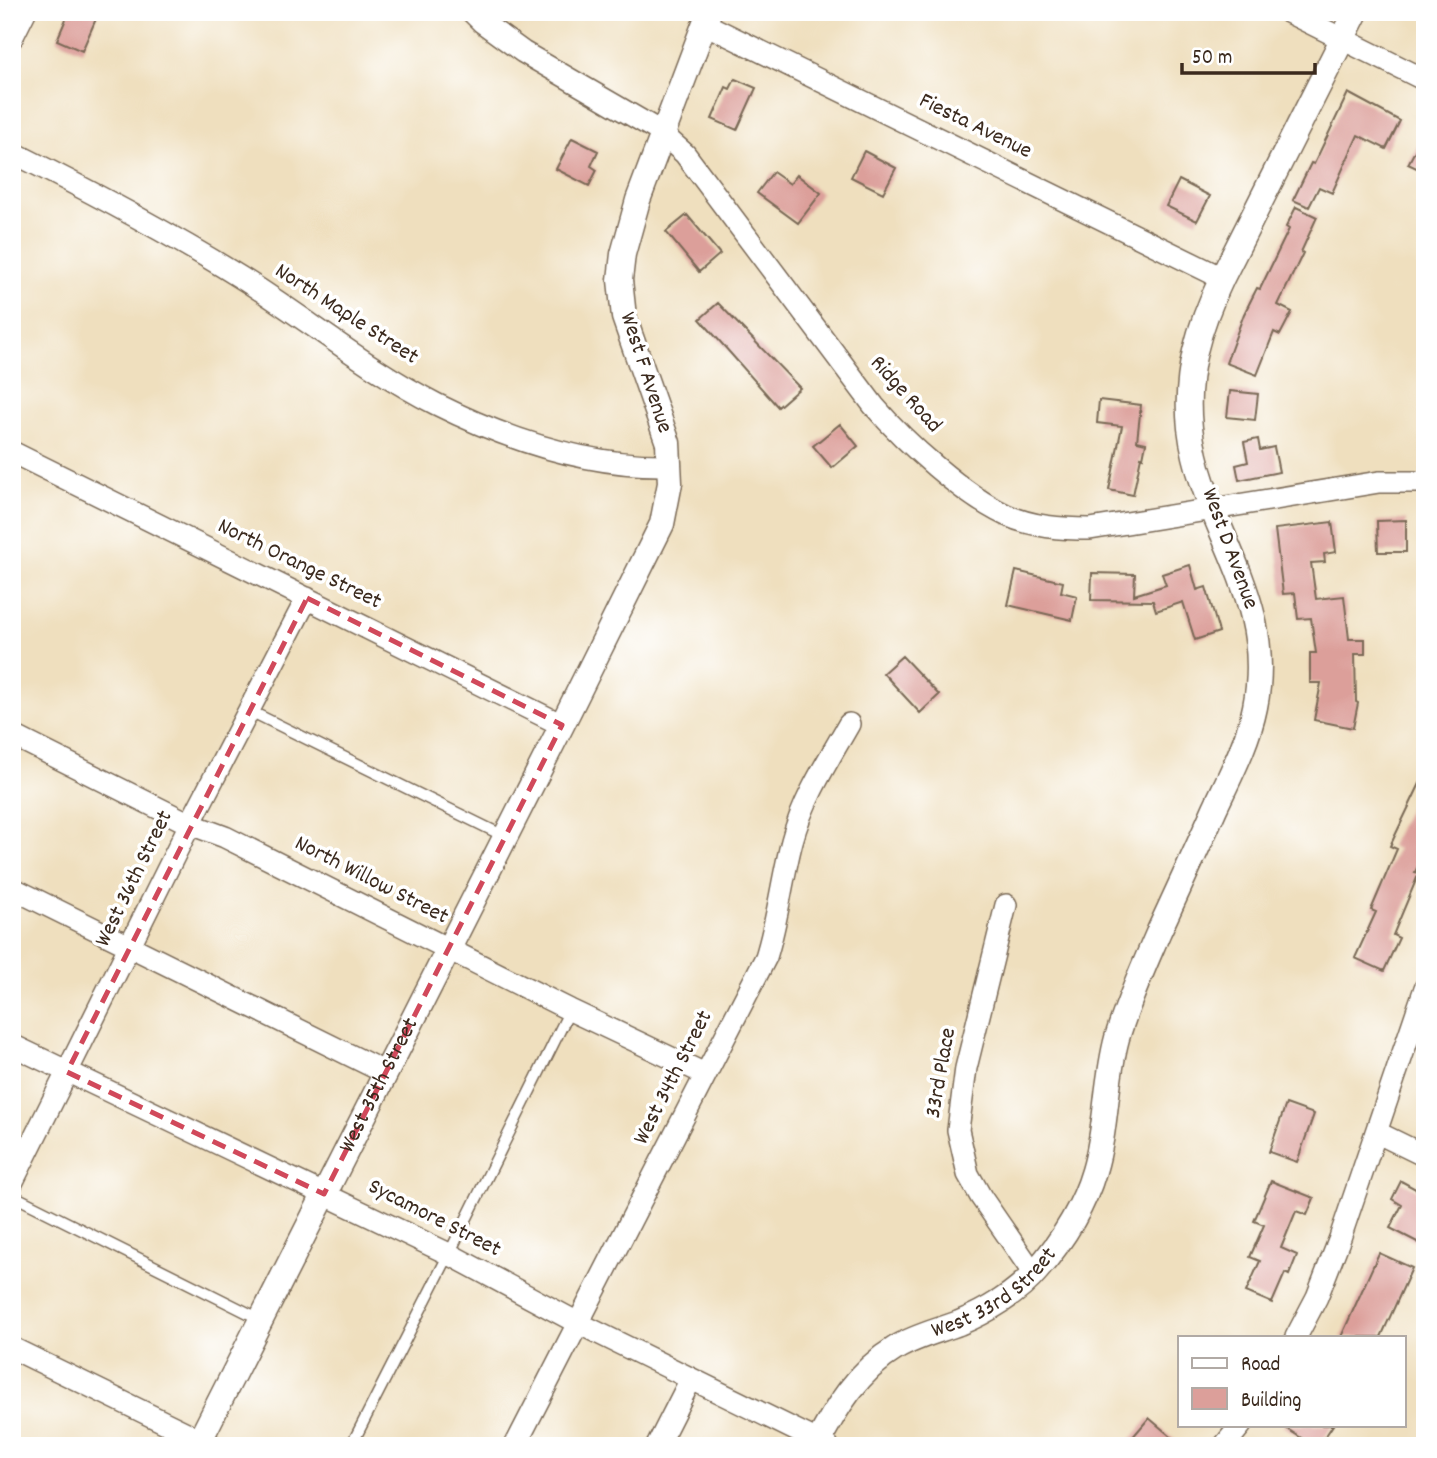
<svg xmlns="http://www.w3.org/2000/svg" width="1437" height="1458" viewBox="0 0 1437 1458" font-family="Dekko,sans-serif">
	<rect width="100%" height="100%" fill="#fff"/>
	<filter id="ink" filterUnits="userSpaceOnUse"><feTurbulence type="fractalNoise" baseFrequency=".0143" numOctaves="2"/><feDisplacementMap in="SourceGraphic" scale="14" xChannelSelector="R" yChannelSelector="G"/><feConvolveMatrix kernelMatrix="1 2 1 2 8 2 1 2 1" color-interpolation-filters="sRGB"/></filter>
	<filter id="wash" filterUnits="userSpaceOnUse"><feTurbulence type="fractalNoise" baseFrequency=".00686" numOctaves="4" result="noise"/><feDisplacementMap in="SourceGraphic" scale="28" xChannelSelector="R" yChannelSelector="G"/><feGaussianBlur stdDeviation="1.57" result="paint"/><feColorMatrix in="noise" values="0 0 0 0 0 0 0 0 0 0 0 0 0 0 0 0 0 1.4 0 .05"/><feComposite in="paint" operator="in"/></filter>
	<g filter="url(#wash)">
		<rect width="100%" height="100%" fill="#efdfbe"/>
		<g id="blocks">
			<!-- building -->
			<path fill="#dc9f9a" d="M69,12H99L82,51L57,40Z
				M735,79L756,88L737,130L712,119L726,87L730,89Z
				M1348,93L1400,121L1386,149L1358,135L1332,193L1319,187L1309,207L1293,200L1311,163L1314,164Z
				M1425,132V172L1408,164Z
				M572,138L598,151L591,166L597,170L589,186L556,169Z
				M864,151L896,168L883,193L851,177Z
				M773,172L790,184L797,175L821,193L798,223L757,193Z
				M1179,180L1210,196L1197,221L1166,206Z
				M1296,207L1317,217L1301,252L1303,253L1278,305L1292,312L1280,335L1274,332L1257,375L1226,363L1244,314L1257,288L1260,289L1289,229L1286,227Z
				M687,215L720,254L699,272L666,232Z
				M718,303L800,388L778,407L700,319Z
				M1230,391L1258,394L1255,420L1227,417Z
				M1099,400L1141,405L1137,441L1146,443L1143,458L1141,457L1133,495L1109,490L1122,426L1097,423Z
				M840,424L858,446L832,468L813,446Z
				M1258,439L1260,450L1274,447L1279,472L1239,480L1236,465L1248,462L1244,442Z
				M1406,520V552H1378L1377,521Z
				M1332,522L1336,552L1324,554L1325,562L1311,563L1316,599L1344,596L1349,639H1365V654H1355L1356,702L1358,703L1353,728L1314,720L1321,683H1310V653H1316L1311,618L1298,619L1295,593L1283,594L1275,529Z
				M1190,565L1197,590L1206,587L1219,632L1195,640L1183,602L1156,611L1153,601L1091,600L1092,573L1135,574L1134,595L1166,585L1162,574Z
				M1016,571L1063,582L1061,592L1077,596L1072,620L1008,605Z
				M902,656L939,695L920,713L883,673Z
				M1425,773V852L1415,872L1419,873L1393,935L1399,938L1384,971L1355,958L1376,912L1371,910L1397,849L1390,846Z
				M1286,1104L1314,1114L1297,1162L1269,1152Z
				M1271,1181L1314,1198L1307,1215L1296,1211L1281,1248L1297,1255L1289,1275L1285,1273L1272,1303L1246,1292L1260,1261L1250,1257L1264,1225L1254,1221Z
				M1401,1181L1425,1194V1246L1390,1228L1402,1205L1392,1199Z
				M1379,1253L1412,1268L1381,1337H1341Z
				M1149,1418L1182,1446H1125Z
				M1281,1425H1333L1319,1446H1314Z"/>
		</g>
	</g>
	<g filter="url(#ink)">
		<use href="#blocks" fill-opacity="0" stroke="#7a6956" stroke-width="2"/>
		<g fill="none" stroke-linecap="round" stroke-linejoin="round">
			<!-- service casing -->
			<g stroke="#7a6956" stroke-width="13">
				<path id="service" d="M250,711L506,837
					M12,1195L260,1319
					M351,1446L449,1254L570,1010"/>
			</g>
			<!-- minor casing -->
			<g stroke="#7a6956" stroke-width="24">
				<path id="minor" d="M472,12L482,22L523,52L659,131L685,154L874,406C905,442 963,495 1006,515C1033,527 1061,529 1090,529L1379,482H1425
					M1288,12L1425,80
					M705,24L1222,278
					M12,38L25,12
					M12,152C90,191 166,231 240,277C306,318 367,369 436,404C508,440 590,467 670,465
					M12,452L562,725
					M12,735L190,824L225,837L570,1010L705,1074
					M12,888L386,1073
					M1006,905L966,1068L958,1130L968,1174L981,1197L1034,1274
					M12,1045L449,1254L578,1323L828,1446
					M1376,1132L1425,1156
					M12,1183L190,824L307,598
					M1296,1337L1317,1297L1340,1238L1425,988
					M12,1348L213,1446
					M515,1446L766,957C778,919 782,879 792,841C803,799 828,761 849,724
					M657,1446L691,1379
					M1224,1446L1241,1425"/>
			</g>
			<!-- tertiary casing -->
			<g stroke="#7a6956" stroke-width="27">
				<g id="tertiary">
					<path id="s1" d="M197,1446L562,725L662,524L670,483L668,443L624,317L620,280L623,254L638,200L709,12"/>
					<path id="s2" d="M816,1446C836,1407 858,1371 896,1348C916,1336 938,1331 959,1323C986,1312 1018,1293 1037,1270C1062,1241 1083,1209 1094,1171C1107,1128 1105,1082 1117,1038C1128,1001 1144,966 1159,931C1178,890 1197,849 1215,808C1230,776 1248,742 1255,707C1277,596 1202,529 1190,428C1184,374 1199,326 1222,278L1356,12"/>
				</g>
			</g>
			<!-- service -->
			<use href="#service" stroke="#fff" stroke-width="10"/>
			<!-- minor -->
			<use href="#minor" stroke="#fff" stroke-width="21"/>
			<!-- tertiary -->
			<use href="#tertiary" stroke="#fff" stroke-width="24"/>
		</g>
	</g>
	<!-- marked area -->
	<path fill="none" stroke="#d1495b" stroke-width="5" stroke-dasharray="14 9" stroke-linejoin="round" d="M307,598L562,725L324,1194L67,1072Z"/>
	<g text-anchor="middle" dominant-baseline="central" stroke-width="7" stroke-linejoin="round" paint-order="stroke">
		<!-- street labels -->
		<g font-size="23" fill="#3b2a1e" stroke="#fff">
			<text transform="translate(975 127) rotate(26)">Fiesta Avenue</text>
			<text transform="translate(346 315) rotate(33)">North Maple Street</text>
			<text transform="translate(645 373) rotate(72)">West F Avenue</text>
			<text transform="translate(905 395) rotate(48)">Ridge Road</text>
			<text transform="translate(1229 549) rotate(70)">West D Avenue</text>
			<text transform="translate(299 565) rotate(26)">North Orange Street</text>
			<text transform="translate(135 879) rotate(-64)">West 36th Street</text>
			<text transform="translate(371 881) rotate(27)">North Willow Street</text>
			<text transform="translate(942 1073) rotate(-80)">33rd Place</text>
			<text transform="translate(674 1078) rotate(-63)">West 34th Street</text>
			<text stroke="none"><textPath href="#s1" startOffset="404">West 35th Street</textPath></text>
			<text transform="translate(434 1219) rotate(27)">Sycamore Street</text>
			<text stroke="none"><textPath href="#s2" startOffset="242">West 33rd Street</textPath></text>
		</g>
	</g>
	<!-- margin -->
	<rect width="1437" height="1458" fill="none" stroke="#fff" stroke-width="42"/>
	<!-- legend -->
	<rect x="1178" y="1336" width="228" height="91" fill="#ffffff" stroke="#b1aaa5" stroke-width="2"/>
	<rect x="1192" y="1358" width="35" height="10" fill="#ffffff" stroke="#b1aaa5" stroke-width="2"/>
	<text x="1241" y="1370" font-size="21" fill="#3b2a1e">Road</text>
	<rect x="1192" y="1388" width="35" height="21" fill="#dc9f9a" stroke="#b1aaa5" stroke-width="2"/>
	<text x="1241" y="1406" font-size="21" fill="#3b2a1e">Building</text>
	<!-- scale -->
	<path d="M1182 63v10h133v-10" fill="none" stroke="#3b2a1e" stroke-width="3.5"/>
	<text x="1192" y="63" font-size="21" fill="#3b2a1e" stroke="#ffffff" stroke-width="5" paint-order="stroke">50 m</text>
</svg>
